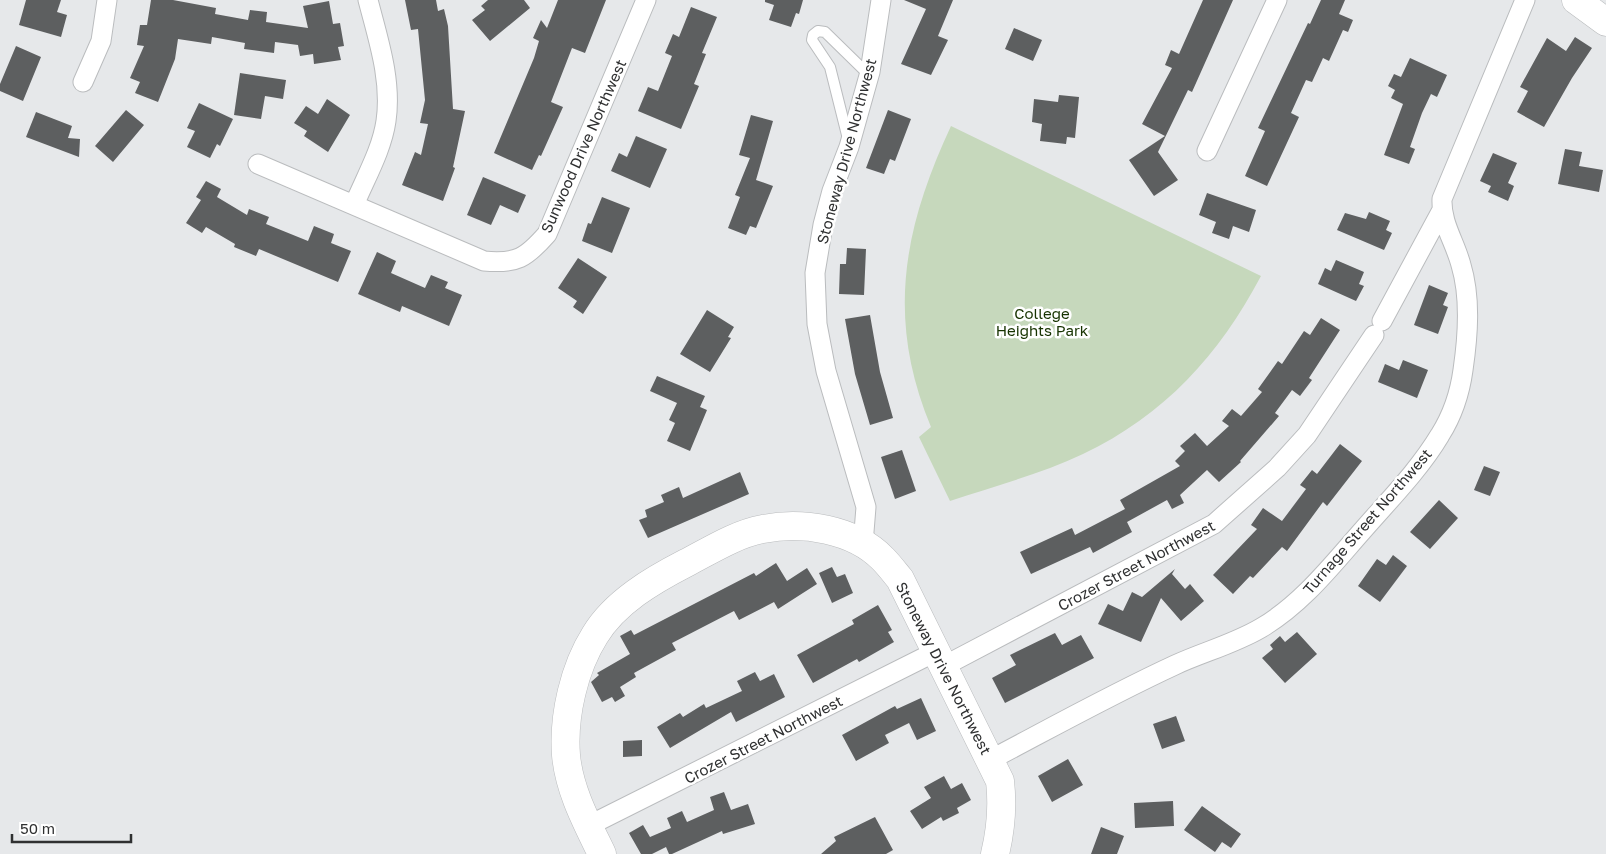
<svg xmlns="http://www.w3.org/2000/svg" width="1606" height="854" viewBox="0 0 1606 854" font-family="'Golos Text',sans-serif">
	<rect width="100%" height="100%" fill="#e6e8ea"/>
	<!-- green -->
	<path fill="#c6d8bc" d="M951,126L1261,276C1219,355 1165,415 1083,454C1041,474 994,486 950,501L919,437L931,427C886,319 903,229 951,126Z"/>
	<!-- building -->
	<path fill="#5d5f60" d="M26,0H61L57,12L67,15L61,37L19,25Z
		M151,0H173L216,8L215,14L248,20L250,10L267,12L266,22L308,28L303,6L329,1L333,24L340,23L344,46L338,47L341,60L314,64L313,54L300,56L298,45L275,42L274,53L244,49L245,43L212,37L211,44L178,39L175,59L158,102L135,93L140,82L130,78L144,46L137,45L140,25H147Z
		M405,0H436L438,11L444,9L448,26L453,109L465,111L453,167L455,168L443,201L402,185L415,152L421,155L428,124L420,123L425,100L418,29L411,30Z
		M488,0H524L530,8L490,41L472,20L485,10L481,6Z
		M558,0H606L585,53L572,48L551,102L563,107L541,156L539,155L532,170L494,153L534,58L539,41L533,38L541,20L547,28Z
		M765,0H803L799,14L796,13L791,27L769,20L774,5L765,2Z
		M904,0H953L938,36L948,40L931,75L901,64L926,9Z
		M1203,0H1233L1192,92L1188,90L1158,152L1178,180L1154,196L1129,160L1165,136L1142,124L1172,68L1165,65L1171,50L1179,54Z
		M1321,0H1345L1339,14L1353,20L1348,32L1343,30L1329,61L1323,58L1312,82L1306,80L1291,113L1299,117L1267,186L1245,176L1265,131L1258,128L1308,23L1310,24Z
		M691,7L717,17L702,53L706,54L694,84L699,86L681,129L638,111L648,87L658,91L672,56L665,53L673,34L679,37Z
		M1014,28L1042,40L1033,61L1005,49Z
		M1575,37L1592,48L1572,78L1544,127L1517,112L1528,91L1520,87L1547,38L1566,51Z
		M16,46L41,57L23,101L0,91V84Z
		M1410,58L1447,75L1437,97L1431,94L1422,113L1410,147L1415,149L1409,164L1384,155L1403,104L1391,98L1395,90L1388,86L1394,74L1401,77Z
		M240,73L286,80L283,99L265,96L261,119L234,115Z
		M1059,95L1079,97L1075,138L1067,137L1066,144L1040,141L1042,124L1032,122L1034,99L1058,102Z
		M327,99L350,115L328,152L304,136L307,131L294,123L306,106L318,114Z
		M199,103L233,119L220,146L217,144L210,158L187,147L195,131L187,128Z
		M126,110L144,125L113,162L95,146Z
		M888,110L911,119L895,161L890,159L884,174L866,168Z
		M36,112L72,126L68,138L80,139L79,157L26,137Z
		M751,115L773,121L756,180L773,186L756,228L750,226L746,235L728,228L740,197L735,195L750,158L739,155Z
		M636,136L667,149L650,188L611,171L619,153L627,157Z
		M1565,149L1582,152L1579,166L1603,170L1599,192L1558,184Z
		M1493,153L1517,163L1508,183L1514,186L1508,201L1488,192L1491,186L1480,181Z
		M483,177L526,195L518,213L500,205L491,225L467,215Z
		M206,181L221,189L217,197L247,215L249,209L269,217L266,224L308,241L314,226L334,234L331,243L351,251L338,282L259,249L256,256L234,247L235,244L206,227L202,233L186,223L201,200L196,197Z
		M1207,193L1256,210L1249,232L1233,226L1229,239L1212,233L1216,222L1199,215Z
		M602,197L630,208L612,253L582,241L588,223L591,224Z
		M1369,212L1390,221L1386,230L1392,233L1384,250L1337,230L1345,213L1366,219Z
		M847,248L866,249L864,295L839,294L840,264H846Z
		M377,252L396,261L391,273L425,288L431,275L448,282L445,288L462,295L449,326L402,306L400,312L358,294Z
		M578,258L607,277L583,314L573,307L577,301L558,288Z
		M1336,260L1364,272L1359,284L1364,286L1356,301L1318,284L1325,268L1331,271Z
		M1429,285L1448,293L1443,305L1448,307L1438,334L1414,325Z
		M707,310L734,327L728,337L731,338L710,372L680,354Z
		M870,315L880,372L893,418L870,425L855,374L845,319Z
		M1321,318L1340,330L1309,378L1312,380L1300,396L1292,390L1275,413L1279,416L1240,461L1241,462L1219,482L1207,470L1180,495L1184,503L1172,509L1167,500L1127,522L1132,532L1093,553L1090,547L1031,574L1020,552L1072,528L1075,535L1125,509L1120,500L1180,466L1175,461L1185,451L1180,446L1195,433L1207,446L1229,426L1222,421L1232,409L1241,416L1262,392L1258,389L1278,361L1282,364L1304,331L1310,335Z
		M1403,360L1428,370L1417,398L1378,382L1385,364L1399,370Z
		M657,376L705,396L700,407L707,410L690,451L667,441L675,423L669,420L677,403L650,391Z
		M1340,444L1362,461L1327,506L1323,502L1287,551L1282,547L1253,578L1250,576L1233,594L1213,575L1257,529L1251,525L1263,508L1282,521L1306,489L1300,485L1312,470L1317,474Z
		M902,450L916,491L895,499L881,457Z
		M1484,466L1500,472L1490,496L1474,490Z
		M740,472L749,494L648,538L639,520L647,517L645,510L664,502L661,495L679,487L683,498Z
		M1439,500L1458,518L1430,549L1410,532Z
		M1393,555L1407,566L1380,602L1358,586L1377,559L1386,565Z
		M776,563L787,581L807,568L817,584L778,609L774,602L739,620L734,611L672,643L676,650L634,673L636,677L620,687L625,696L615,702L612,697L602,702L591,682L599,675L597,673L630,654L620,636L631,630L634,635L754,573L756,576Z
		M832,567L837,577L845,574L853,593L832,603L819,573Z
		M1175,569L1172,574L1185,589L1190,584L1204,601L1181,621L1161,598L1141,642L1098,624L1108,604L1123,611L1132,592L1142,597Z
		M878,605L892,630L888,632L894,642L859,662L857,659L813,683L797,655L854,624L852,620Z
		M1297,632L1317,654L1285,683L1262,658L1273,649L1270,645L1280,636L1285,642Z
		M1055,633L1062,645L1081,635L1094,658L1005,703L992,678L1016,665L1010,655Z
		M755,672L760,681L774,674L785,697L736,722L731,712L670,748L657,727L680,713L683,717L704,704L706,708L742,691L737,681Z
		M921,698L936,731L917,740L909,723L885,735L889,743L856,761L842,735L895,706L897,709Z
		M1176,716L1185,741L1162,749L1153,724Z
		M642,740V756L623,757V741Z
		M1068,759L1083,785L1052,802L1038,776Z
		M944,776L951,789L962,783L971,800L957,808L959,813L943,821L941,817L922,829L910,811L931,798L924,787Z
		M724,792L731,810L748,804L755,824L723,834L722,831L672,854H669L666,847L652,854H641L629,833L643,825L650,837L671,828L667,818L682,811L687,822L714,810L710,797Z
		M1173,801L1174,826L1135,828L1134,803Z
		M1202,806L1241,834L1231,848L1222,842L1215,852L1184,830Z
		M875,817L893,850L886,854H821L836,841L834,837Z
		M1101,827L1124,836L1117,854H1091Z"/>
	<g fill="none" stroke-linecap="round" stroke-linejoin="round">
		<!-- lane casing -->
		<g stroke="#babcbe" stroke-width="12">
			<path id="lane" d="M848,139L830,67L812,40L813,35L818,31L825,32L869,75"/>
		</g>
		<!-- street casing -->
		<g stroke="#babcbe" stroke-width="21">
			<path id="street" d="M83,82L101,41L107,0
				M1207,151L1277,0
				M258,164L484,261C517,264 526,258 547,234L646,0
				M355,203C366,177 382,149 386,121C392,80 378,39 368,0
				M1382,321L1442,210
				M863,544L866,507L826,371L817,324L815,273L823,225L832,191L849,147L870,72L881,0
				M944,666L1214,524L1277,468L1307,435L1374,335
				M990,760C1051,728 1112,694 1175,665C1203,652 1234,644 1261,628C1302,604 1332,565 1363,530C1390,499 1419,470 1440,435C1452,416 1460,392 1463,370C1468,336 1471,298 1461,265C1455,242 1441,223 1442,199L1525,0
				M588,826L937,651"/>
		</g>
		<!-- secondary casing -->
		<g stroke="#babcbe" stroke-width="29">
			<path id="secondary" d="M1576,0L1606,22
				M602,854C587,823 569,790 566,755C563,716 574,668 595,635C615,602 653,580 686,563C711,550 736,534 763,529C802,521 854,529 883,559C889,565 895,573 900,579L1000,781C1003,807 1001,829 995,854"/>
		</g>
		<!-- lane -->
		<use href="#lane" stroke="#fff" stroke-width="10"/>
		<!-- street -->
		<use href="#street" stroke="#fff" stroke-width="19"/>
		<!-- secondary -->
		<use href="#secondary" stroke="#fff" stroke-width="28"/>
	</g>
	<g text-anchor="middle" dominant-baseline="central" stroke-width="5" stroke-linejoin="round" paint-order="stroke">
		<!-- street labels -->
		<g font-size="15" fill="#2f3031" stroke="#fff">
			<text transform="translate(583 146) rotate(-66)">Sunwood Drive Northwest</text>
			<text transform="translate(846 151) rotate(-75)">Stoneway Drive Northwest</text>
			<text transform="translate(1367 521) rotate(-49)">Turnage Street Northwest</text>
			<text transform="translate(1136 565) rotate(-28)">Crozer Street Northwest</text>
			<text transform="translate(944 668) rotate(63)">Stoneway Drive Northwest</text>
			<text transform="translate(763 739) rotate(-27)">Crozer Street Northwest</text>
		</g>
		<!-- park labels -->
		<g font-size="15" fill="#173301" stroke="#fff">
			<text x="1042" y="313">College<tspan x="1042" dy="17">Heights Park</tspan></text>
		</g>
	</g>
	<!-- scale -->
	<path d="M12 834v8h119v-8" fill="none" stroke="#2f3031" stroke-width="2.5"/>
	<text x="20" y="834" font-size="15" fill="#2f3031" stroke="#ffffff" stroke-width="4" paint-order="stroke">50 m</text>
</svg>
